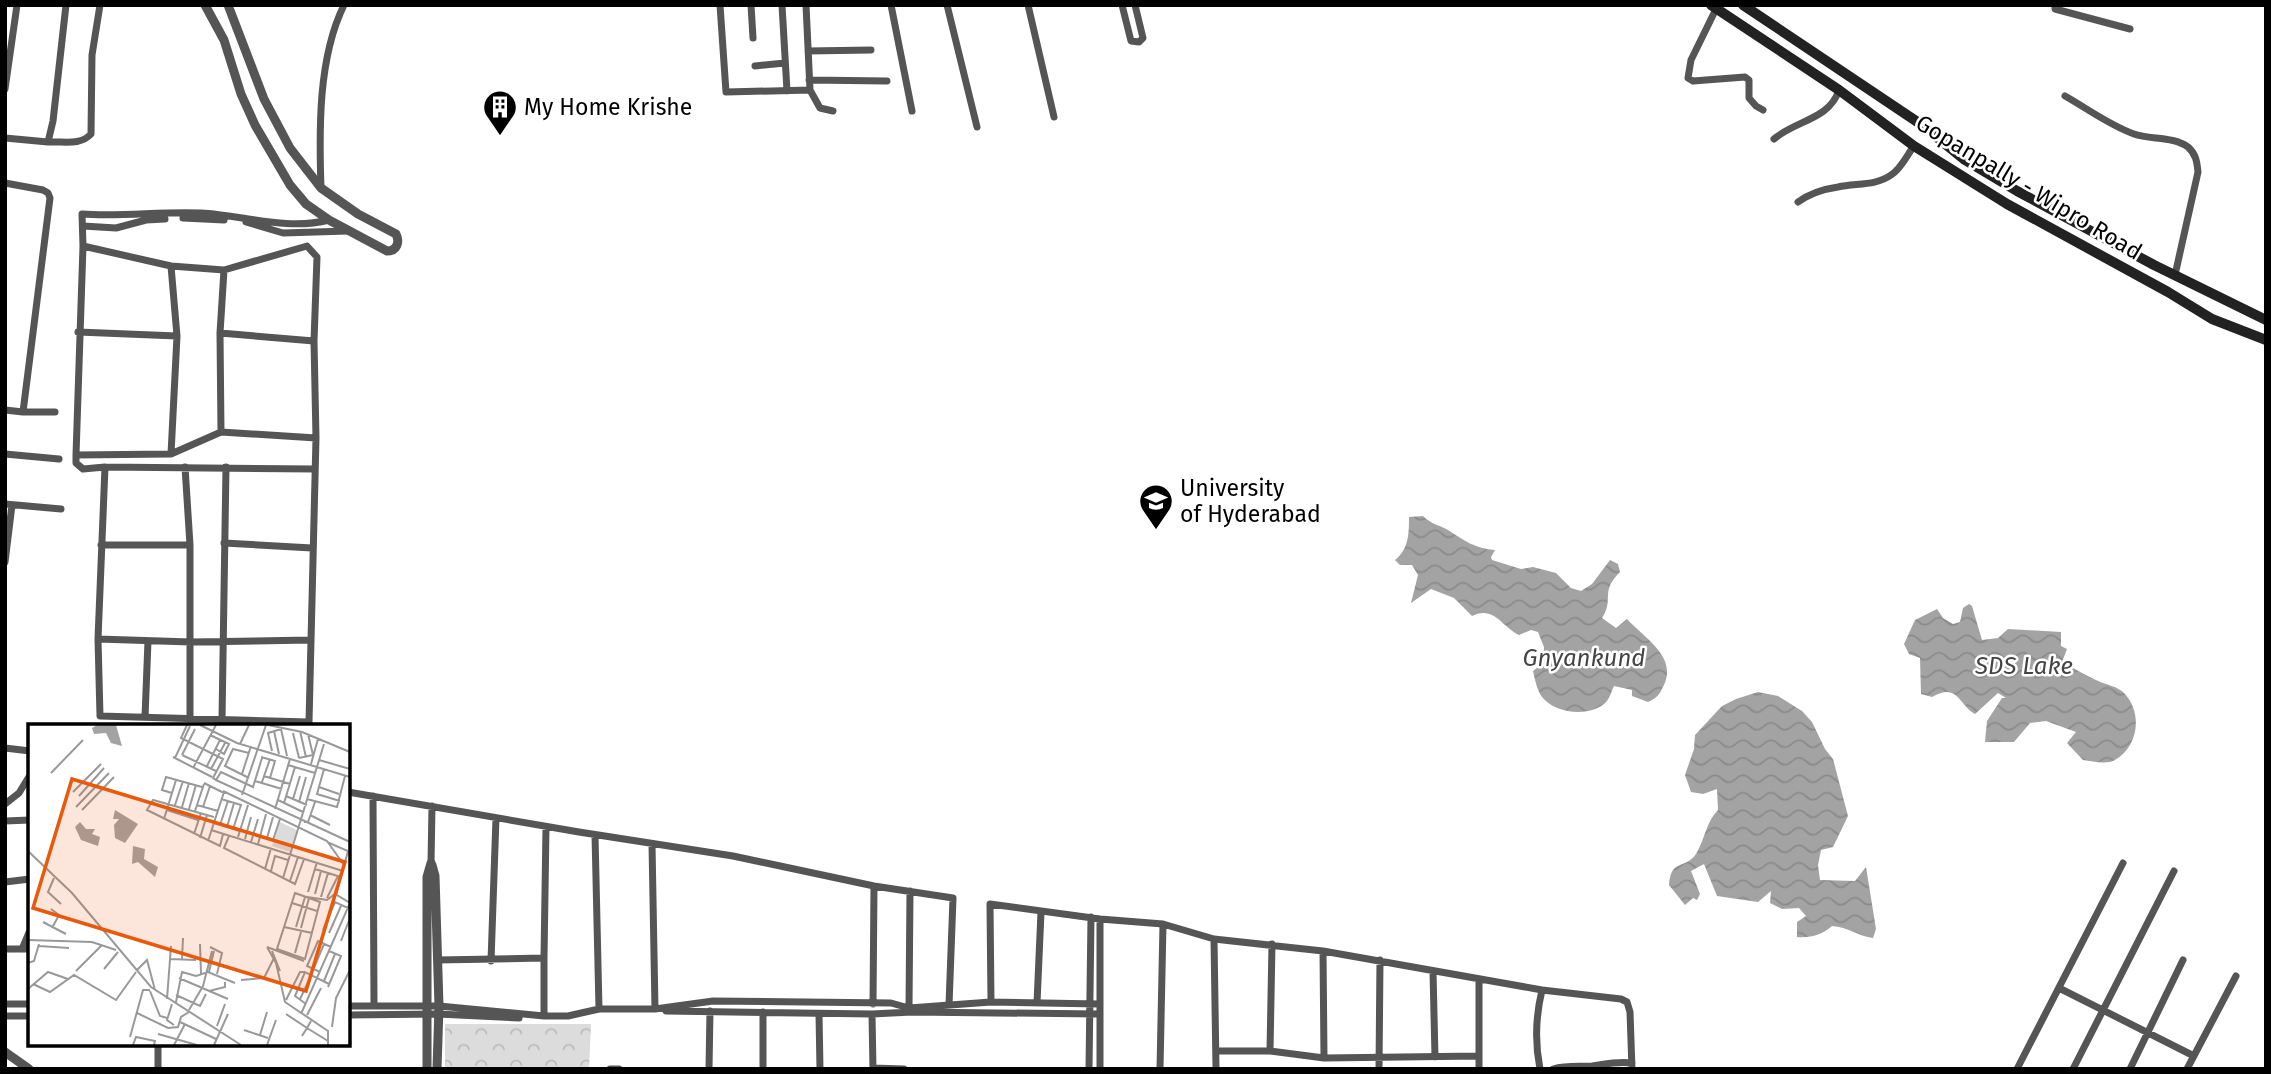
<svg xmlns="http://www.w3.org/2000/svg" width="2271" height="1074" viewBox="0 0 2271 1074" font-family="'Fira Sans',sans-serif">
	<defs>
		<pattern id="park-crowns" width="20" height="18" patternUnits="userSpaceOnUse" patternTransform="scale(1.75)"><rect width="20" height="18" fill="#dcdcdc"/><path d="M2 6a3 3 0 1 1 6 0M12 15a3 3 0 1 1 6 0" fill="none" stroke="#bbb"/></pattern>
		<pattern id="water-waves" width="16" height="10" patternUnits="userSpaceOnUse" patternTransform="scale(1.75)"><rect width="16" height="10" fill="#a3a3a3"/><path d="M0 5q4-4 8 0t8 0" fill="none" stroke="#8b8b8b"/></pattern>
	</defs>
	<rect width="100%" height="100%" fill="#fff"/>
	<!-- park -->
	<path fill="url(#park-crowns)" d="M445,1024H591L589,1069H445Z"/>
	<!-- water -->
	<path fill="url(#water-waves)" d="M1423,516C1431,524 1439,525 1448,530C1464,540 1475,549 1495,550L1491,557L1492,560L1521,569L1533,567L1556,573L1571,588L1581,591L1592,584L1610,560L1618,564L1620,572C1599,593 1615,598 1602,618L1616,628L1627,619C1644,638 1679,657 1663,687C1659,695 1657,698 1648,702L1632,696V690L1614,686C1612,690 1610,697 1607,701C1592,718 1555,714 1542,697C1537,690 1535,680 1533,671L1543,663L1544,647L1538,632L1531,630L1519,635C1502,627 1494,605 1472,616L1454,598L1431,589L1411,603L1418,575L1412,565H1400L1395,560C1409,549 1409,533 1409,517Z
		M1969,604L1972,606L1982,640L1998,638L2008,629L2061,632V646L2067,649L2062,662C2074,668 2085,675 2096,680C2106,685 2118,686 2125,694C2143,714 2138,747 2115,760C2106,765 2092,761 2083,760L2067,743L2076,732L2046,721L2030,723L2014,742H1985L1987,721L2002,698H2006L1998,693L1975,714C1958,704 1958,682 1932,697L1921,694L1920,658L1909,654L1904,644L1915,620L1937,609L1943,618L1953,624L1960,622L1963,608Z
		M1758,692L1778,696L1802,711L1812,722L1825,749L1833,759L1848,816L1833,847L1821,850L1818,865L1820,880L1855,881L1866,867L1876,929L1873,938C1858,936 1848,927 1832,926C1822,935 1811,938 1797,937V922L1806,916L1799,908L1782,909L1770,903L1771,891L1758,902L1717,896L1704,864L1691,871L1700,894L1697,900L1693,898L1685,905L1669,885C1671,858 1685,870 1696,854C1705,839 1706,822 1718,810L1717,789L1703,794L1691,792L1685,775L1694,749L1695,735L1722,706L1736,699Z"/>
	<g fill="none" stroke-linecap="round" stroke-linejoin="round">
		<!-- minor -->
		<path stroke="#555" stroke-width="7" d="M720,5L726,92L810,90
			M751,5L753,38
			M782,5L787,91
			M806,5L810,90L820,108L833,111
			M891,5L912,111
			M947,5L977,127
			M1028,5L1054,117
			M1122,5L1131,41L1139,42L1143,38L1135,5
			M2055,5V9L2130,29
			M1716,9L1691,60L1688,78L1693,81L1745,77L1749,80V98L1756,106L1763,110
			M808,51L871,50
			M755,66L785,63
			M809,80L887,81
			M5,89L17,5
			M2065,96C2088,109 2109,125 2134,134C2150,140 2173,136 2188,147C2196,154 2197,162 2198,172L2175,275
			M5,138L48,142L53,121L66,5
			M1774,139C1796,120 1829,120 1839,90
			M48,142C64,141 80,146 91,134L92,55L100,5
			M5,183L43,190L48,193L50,198L23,412L5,410
			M321,188C319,130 318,58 344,5
			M1798,202C1809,194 1824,189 1838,187C1856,183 1876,186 1891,175C1901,169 1907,155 1914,146
			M183,218L224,220
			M246,222L283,233L348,231
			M83,226L116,228L146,220L165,219
			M83,246L171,266L224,270L307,246L317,257L314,341L316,438L309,722L100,716L98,639L105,467L83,469L76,463V455Z
			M83,246L82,214C122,217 161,211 201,213C243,215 286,231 329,220
			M171,266L177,336L171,454
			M78,332L177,336
			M220,333L314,341
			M23,412H55
			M221,432L220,333L224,270
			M5,454L59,459
			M76,455L171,454L221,432L316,438
			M105,467L314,469
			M185,467L190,545V719
			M5,504L61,509
			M224,543L312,548
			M101,545H190
			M5,562L12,505
			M98,639L191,642L311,640
			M145,717L148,641
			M222,720L226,467
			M5,748L30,751
			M348,792L579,832L733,856L874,886L953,898L949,1005
			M373,796L374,1006
			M5,804L19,793L30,775
			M5,821L30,820
			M595,835L599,1009
			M652,844L655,1009
			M431,863L432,806
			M5,882L30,879
			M1214,939L1216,1069
			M5,949H30
			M22,949L30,930
			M1323,951L1324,1058
			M437,960L544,958L546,827
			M491,961L496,818
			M1433,971L1435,1057
			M1479,979V1069
			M2059,988L2194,1056
			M991,1002L990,904L1100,919L1163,924L1214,939L1323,951L1542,990L1621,999L1627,1002L1630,1012L1632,1069
			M1037,1003L1041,912
			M5,1004H30
			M873,1004L874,886
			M348,1006H439L544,1016H568L599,1009H655L713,1001L891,1003L909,1008L991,1002L1099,1004
			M909,1008L910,891
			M666,1011L872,1014L912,1012L1099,1014
			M763,1012V1069
			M819,1014L820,1069
			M872,1014L873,1069
			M348,1015L438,1014L519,1018
			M5,1016H30
			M544,1016V958
			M1216,1051H1270L1324,1058L1479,1056
			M1270,1051L1272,944
			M873,1068L904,1069
			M158,1069V1044
			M610,1069H619
			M709,1069L710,1011
			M1089,1069L1091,917
			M1100,1069V919
			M1160,1069L1163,924
			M1379,1069L1380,960
			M1540,1069C1535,1044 1536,1015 1542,990
			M1553,1069C1567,1065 1579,1067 1592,1066C1606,1064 1618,1061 1632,1063
			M2017,1069L2123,863
			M2073,1069L2174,871
			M2130,1069L2183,960
			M2187,1069L2236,976"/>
		<!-- tertiary -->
		<path stroke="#555" stroke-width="9" d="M205,5L224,40L241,94L255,125L290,185L306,204L329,220L387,251C397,251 400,242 396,234L358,214L321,188L290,148L264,99L228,5
			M432,865L435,876L439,1006L437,1069
			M5,1052L29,1069
			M427,1069V877L431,863"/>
		<!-- secondary -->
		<path stroke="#222" stroke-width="10" d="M1711,5L1839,90L1914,146L2007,204L2168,292L2212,319L2266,340
			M1743,5L1922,125L1965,160L2017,191L2154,265L2266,320"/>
	</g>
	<!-- icons -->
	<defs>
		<g id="building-pin" transform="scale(1.75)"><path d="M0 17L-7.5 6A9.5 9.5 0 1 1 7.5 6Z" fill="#000" stroke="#fff"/><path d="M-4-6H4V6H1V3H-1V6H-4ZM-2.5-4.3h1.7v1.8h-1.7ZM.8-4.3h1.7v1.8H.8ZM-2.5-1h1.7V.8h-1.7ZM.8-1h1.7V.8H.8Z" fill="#fff"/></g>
		<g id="university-pin" transform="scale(1.75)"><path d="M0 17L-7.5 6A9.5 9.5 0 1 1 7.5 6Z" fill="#000" stroke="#fff"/><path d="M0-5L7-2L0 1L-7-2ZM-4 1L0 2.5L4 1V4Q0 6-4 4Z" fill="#fff"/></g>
	</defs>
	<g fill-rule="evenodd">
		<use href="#building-pin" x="500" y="107"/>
		<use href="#university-pin" x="1156" y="501"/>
	</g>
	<g text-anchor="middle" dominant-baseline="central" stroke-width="5" stroke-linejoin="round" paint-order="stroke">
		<!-- poi labels -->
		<g font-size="23" fill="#000" stroke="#fff" text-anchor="start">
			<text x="524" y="107">My Home Krishe</text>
			<text x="1180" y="488">University<tspan x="1180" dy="26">of Hyderabad</tspan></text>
		</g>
		<!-- street labels -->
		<g font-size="23" fill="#000" stroke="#fff">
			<text transform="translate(2029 187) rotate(31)">Gopanpally - Wipro Road</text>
		</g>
		<!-- water labels -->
		<g font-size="24" font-style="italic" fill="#444" stroke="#fff">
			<text x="1584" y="658">Gnyankund</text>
			<text x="2024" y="666">SDS Lake</text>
		</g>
	</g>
	<!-- overview -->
	<g transform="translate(28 724)">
		<rect width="322" height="322" fill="#fff"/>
		<path d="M252,98L269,106L262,128L244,122Z" fill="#dcdcdc"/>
		<path d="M69,1H88L94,22L83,19L78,9L66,10L64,4ZM87,86L110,100L97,119L87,114L86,101L91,95H85ZM52,98L58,105H67L64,110L72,113L70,122L53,116L47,103ZM105,122L117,125L116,135L130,143L127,153L110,138L104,140Z" fill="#a3a3a3"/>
		<path fill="none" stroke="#999" stroke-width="2" d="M159,1L153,14L195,35L185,54L188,56L322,118M172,1L209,19L322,53M240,1L274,8L322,28M246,7L251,30M272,7L278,33M265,9L271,34M182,11L201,20L196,30L188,25M212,20L221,1M244,27L240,9L253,5L259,32M221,29L205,25L197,42L221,54M154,31L188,47M154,31L167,5M145,33L184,53M233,33L247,37L242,54M147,34L162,2M271,34L285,31L280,10M291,36L322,45M283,40L290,15M260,41L287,49M179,42L192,16M165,44L188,1M183,45L197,19M296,45L289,70L312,77M23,49L55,16M214,50L223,22M236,52L262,60M188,56L193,48L225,63L234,34M227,57L254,65M234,58L242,35M176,59L196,69M291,63L311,70M195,67L299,117L316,141M45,68L73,40M144,69L134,66L138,53L174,63M214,71L238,1M51,72L76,44M258,72L279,81M193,75L213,81L205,105M265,75L272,52M279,75L309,83L317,52M250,76L275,88M271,78L278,53M256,79L267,43M147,81L155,57M169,81L190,87M48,83L81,49M154,83L161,59M175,83L182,62M161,85L168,61M247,85L262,35M54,86L86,53M139,86L170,96M167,87L176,60M282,91L302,101M186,93L125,76L119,86L192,122L195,110M136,95L148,56M276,98H280L287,78M186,99L212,107M192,101L200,77M199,103L206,79M183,106L315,147M166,110L173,89M201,112L196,124L267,160L276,135M232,112L245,116L252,95M210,113L220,81M172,114L179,91M239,114L245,93M217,115L223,93M180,117L196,68M223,118L230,95M299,118L320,127L308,171M230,120L238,90M266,122L311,137M0,127L44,169L123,263L213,321M237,145L243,124M287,145L313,153M243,147L247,132L260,136M26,154L20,168L33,180M255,154L296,20M262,157L270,133M280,168L289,138M267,169L292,178L277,235L249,225ZM287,170L293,147M293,173L300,149M299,174L310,152M264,179L289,187M23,185L31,191L24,204M15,198L38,210M256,203L284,209M268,203L277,173M273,204L281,174M295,206L307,178L320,184M301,209L313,182M0,216L64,218L88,226M313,217L322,194M172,220L173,250M11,222L41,224M182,223L194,229L189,250M239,223L248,239L257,278L300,307V321M239,223L276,237M244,227L252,247M267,229L273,208M142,235L168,236M154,235L155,214M0,239L6,237L11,220M76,245L90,228M109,246L119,236L127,266M285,246L296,220M48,247L74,221M181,248L186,227M292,248L279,242L290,217L303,223M151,254L200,275M213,256L236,254L246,234M296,257L307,230M5,260L22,268L46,251L88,276L108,248M300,263L313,232L301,227M0,265L20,248L40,255M122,267L132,292L139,294M181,267L197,263V258M148,271L172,282L178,270M139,275L143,222M272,275L283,252M258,276L272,248H277M148,278L154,248L168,252L180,248L207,259M144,280L139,296L146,301M278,280L267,272L277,248L301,260M161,286L175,262L184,227M109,289L140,304L150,303L153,293L161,288M258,290L279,304L274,312M273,290L322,179L307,170L299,176L279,173M279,291L293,264M283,297L279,304L300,317M152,298L188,315M189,302L197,280M304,303L308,274L322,246M216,306L240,314M130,310L169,321M232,311L239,288M102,313L115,266H122M105,321L108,313L127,317L126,321M146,321L157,300M186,321L200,290M239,321L248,296"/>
		<path fill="#e8590c" fill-opacity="0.15" stroke="#e8590c" stroke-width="3.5" d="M44,55L317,138L278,267L5,184Z"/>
		<rect width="322" height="322" fill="none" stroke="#000" stroke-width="3.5"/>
	</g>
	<!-- border -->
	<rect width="2271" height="1074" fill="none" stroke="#000000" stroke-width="14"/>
</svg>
